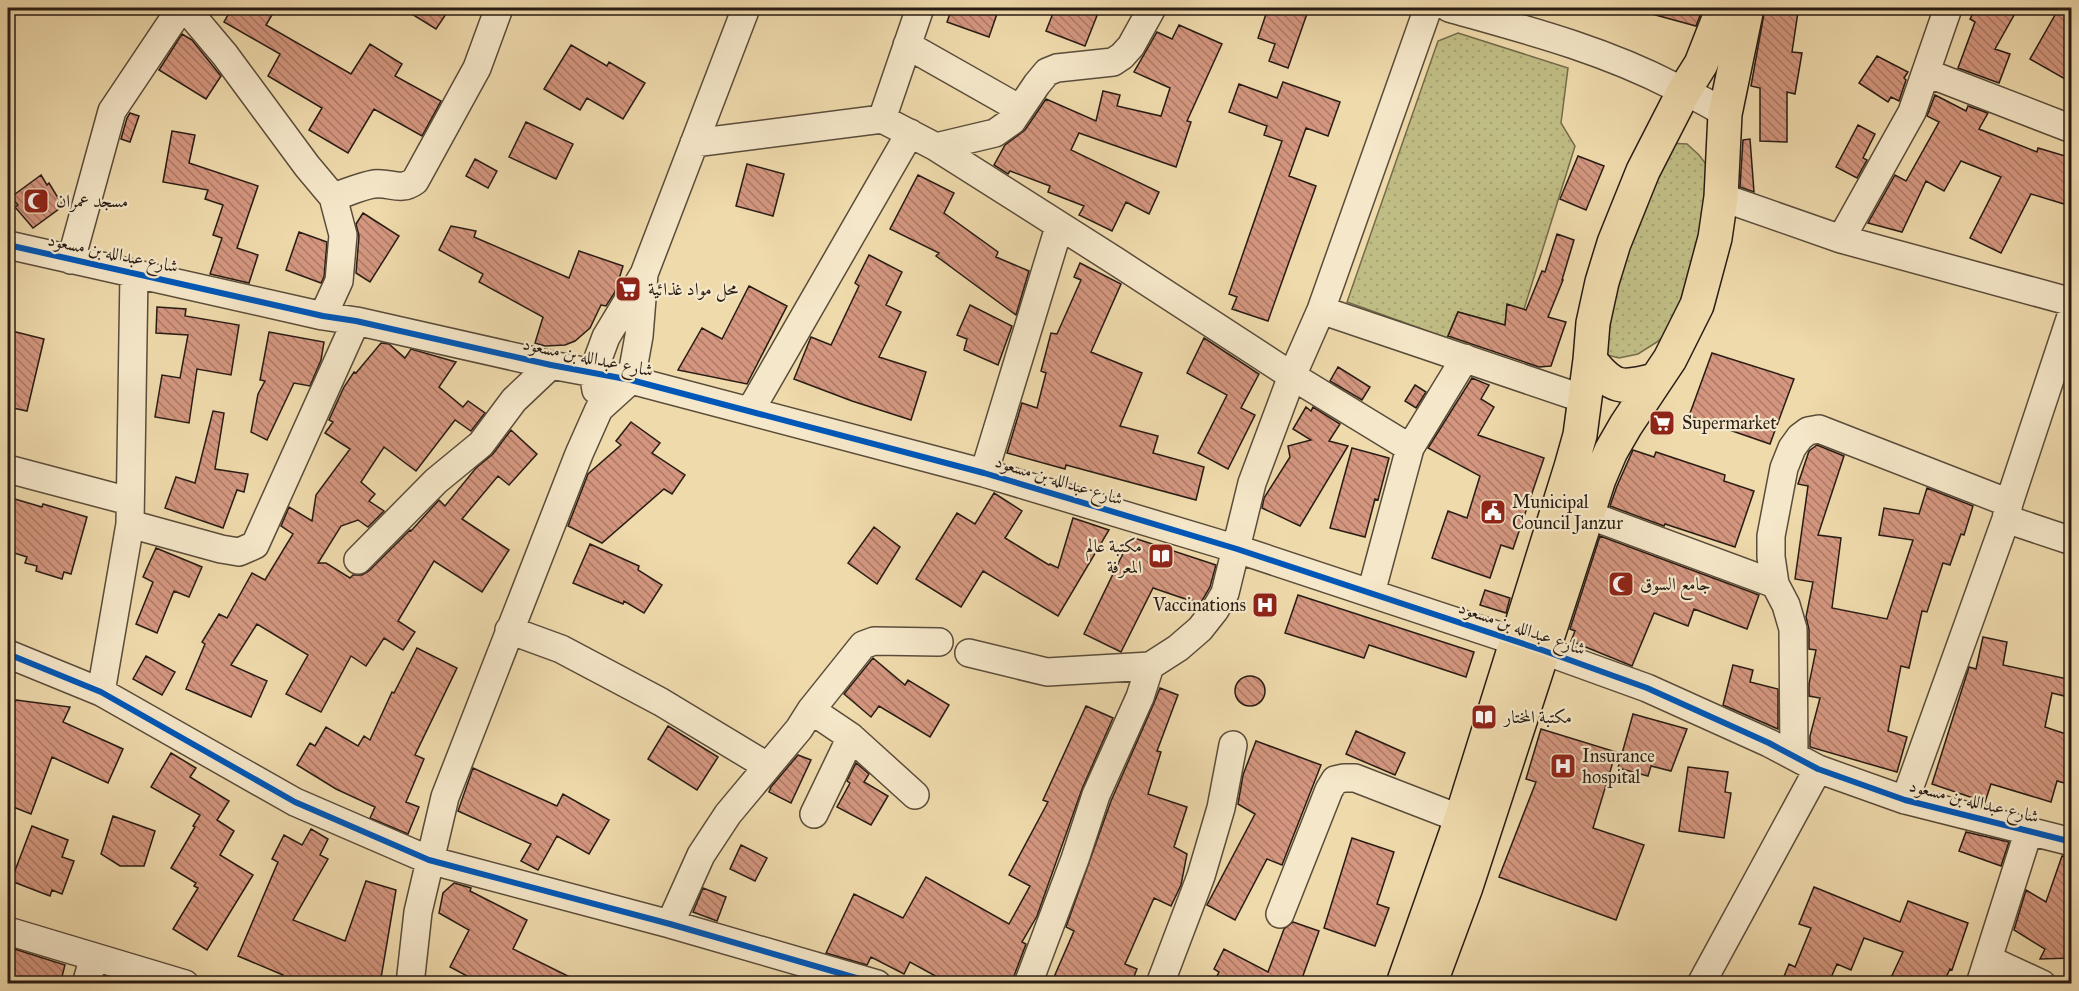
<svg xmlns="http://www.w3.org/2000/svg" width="2079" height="991" viewBox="0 0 2079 991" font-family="'IM FELL Great Primer',Amiri,serif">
	<defs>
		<pattern id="garden-dots" width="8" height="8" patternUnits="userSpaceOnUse" patternTransform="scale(1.5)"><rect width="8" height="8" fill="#c0bd84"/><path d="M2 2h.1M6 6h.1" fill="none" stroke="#a5a271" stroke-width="1.8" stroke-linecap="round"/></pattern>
		<pattern id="building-back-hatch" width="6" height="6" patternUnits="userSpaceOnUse" patternTransform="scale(1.5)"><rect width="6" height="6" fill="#d4967f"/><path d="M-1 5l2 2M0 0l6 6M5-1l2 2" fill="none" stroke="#ac7a67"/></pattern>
	</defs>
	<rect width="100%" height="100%" fill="#efdaac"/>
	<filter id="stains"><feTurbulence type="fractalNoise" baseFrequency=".00333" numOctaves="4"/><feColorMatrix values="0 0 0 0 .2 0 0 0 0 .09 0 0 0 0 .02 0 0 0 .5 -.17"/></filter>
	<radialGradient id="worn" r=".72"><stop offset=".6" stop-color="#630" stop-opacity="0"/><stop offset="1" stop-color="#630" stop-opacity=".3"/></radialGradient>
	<!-- garden -->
	<path fill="url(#garden-dots)" stroke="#746c4c" stroke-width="1.5" d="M1458,33L1568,68L1561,123L1575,146L1524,309L1507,305L1505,325L1458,312L1447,338L1347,302L1438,41Z
		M1666,143L1687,144L1699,155L1709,168V199L1690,275L1668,335L1638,354L1619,358L1607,355L1599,315Z"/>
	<!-- building -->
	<path fill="url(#building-back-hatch)" stroke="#281c14" stroke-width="1.5" d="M232,8H276L266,25L351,74L370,44L402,64L395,76L441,101L422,136L374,109L348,153L309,130L322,108L268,76L280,54L224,22Z
		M402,8H450L436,29Z
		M952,8H999L989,37L947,22Z
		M1055,8H1100L1085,46L1046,31Z
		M1268,8H1309L1288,68L1269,61L1275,44L1258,38Z
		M1649,8H1703L1696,26L1648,13Z
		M1765,8H1790L1789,10L1798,12L1792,52L1802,53L1795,94L1787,92V142L1760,141V88L1751,86Z
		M1976,8H2018L1995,49L2010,54L1999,83L1958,68L1975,22L1970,19Z
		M2059,8H2072V83L2030,59Z
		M1179,25L1222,44L1187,121L1191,122L1176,167L1079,133L1071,150L1159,192L1149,214L1126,202L1112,231L1079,215L1084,206L1048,192L1050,186L1010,171L1008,174L994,165L1005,145L1025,130L1046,99L1096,121L1103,91L1120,95L1117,106L1161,116L1170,88L1134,72L1157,32L1172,39Z
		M182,34L192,40L221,76L206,99L159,70Z
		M571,45L607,66L609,62L645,83L623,119L587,98L580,110L544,89Z
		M1877,56L1908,72L1904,78L1906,80L1899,101L1891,97L1888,102L1859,83Z
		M1283,82L1340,102L1328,136L1306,128L1289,176L1316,186L1268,321L1232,309L1237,297L1229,294L1282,141L1264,135L1267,126L1229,112L1239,84L1277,98Z
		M1935,95L1966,111L1968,106L1988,113L1979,129L2037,152L2038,148L2072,158V180L2064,204L2031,194L2001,253L1970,238L2001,177L1961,161L1944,191L1926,181L1902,232L1868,223L1895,175L1906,181L1939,122L1927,116Z
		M130,113L139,116L130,142L121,139L127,118Z
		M526,122L573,144L556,179L509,157Z
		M1858,125L1875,134L1863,158L1867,160L1857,178L1836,167Z
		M172,131L195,135L189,163L258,186L237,248L258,255L249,283L210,274L222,238L213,235L223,205L205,199L208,190L163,182Z
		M1750,139L1754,192L1740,187L1743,140Z
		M1578,156L1604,166L1586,210L1560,199Z
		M475,159L497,171L488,188L466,176Z
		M747,164L784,174L773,216L736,206Z
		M41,175L47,185L49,183L63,206L33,228L15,207L18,205L11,197Z
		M918,175L954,193L944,213L998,252L996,257L1029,271L1016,315L936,256L939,253L890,229Z
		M363,213L399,236L370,282L356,273L359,236L356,224Z
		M451,226L476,231L474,237L569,278L579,251L623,266L615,292L606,306L601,305L590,328L575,341L565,345L545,346L535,343L543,317L479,282L483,274L439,250Z
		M299,232L327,242L324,277L321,283L286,270Z
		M1557,234L1574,240L1562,280H1563L1548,317L1566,322L1551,366L1539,367L1448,336L1458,312L1505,325L1507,304L1526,310L1542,271L1545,272Z
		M869,255L902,272L886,305L901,312L879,357L926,372L911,420L852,401L794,379L811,337L831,345L859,286L855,283Z
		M1080,263L1121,284L1091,352L1142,373L1120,426L1158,436L1153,453L1204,467L1196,500L1066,465L1065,469L1007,453L1022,403L1037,408L1046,373L1041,371L1051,333L1057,334L1081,280L1074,277Z
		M749,286L787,306L747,384L678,370L702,328L722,339Z
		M970,305L1012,326L998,365L964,350L967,339L957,335Z
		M157,307L186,309L185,316L239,325L231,375L197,369L189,423L155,417L162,375L180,378L188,335L156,333Z
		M8,330L44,339L27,411L8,407Z
		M269,332L324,342L321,360L310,386L294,383L267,440L251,432L258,394L265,381L260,380Z
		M1204,338L1259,374L1241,408L1255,415L1228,469L1198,453L1227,395L1187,373Z
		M381,343L389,344L405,358L411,349L456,362L439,387L463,407L468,401L485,413L471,431L455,420L416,471L384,447L361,482L375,494L369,501L384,511L368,527L358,520L341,526L318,563H326L350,578L353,575H362L369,571L410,530L411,531L439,500L445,506L476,468L493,454L511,430L537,454L509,485L498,476L462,519L509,550L482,592L434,561L398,621L415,632L403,650L384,638L366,666L351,656L321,712L286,694L308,655L257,624L231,665L267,681L251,717L186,689L205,644L202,642L219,614L227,618L252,573L265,580L293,534L281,526L289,507L312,521L316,495L350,449L325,433L333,422L329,420L344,387L354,372L356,373Z
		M1712,353L1794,379L1770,444L1689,416Z
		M1338,367L1370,387L1362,400L1330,381Z
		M1472,378L1489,385L1481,399L1494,407L1478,435L1544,458L1513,549L1501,545L1490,578L1432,558L1448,511L1467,518L1480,476L1428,448Z
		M1415,385L1426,392L1416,408L1405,401Z
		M1306,407L1311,411L1313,407L1340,424L1329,441L1348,446L1300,526L1262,508L1264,498L1290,457L1288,446L1311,440L1293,429Z
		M213,411L224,413L215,469L248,474L244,492L237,490L223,528L165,508L176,477L195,483Z
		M631,422L660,443L652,453L685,475L672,494L664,489L602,543L568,526L588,474L621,445L616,441Z
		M1817,445L1844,456L1818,535L1841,538L1832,608L1887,619L1913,540L1879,535L1884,508L1919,514L1927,488L1973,506L1964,535L1961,534L1950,565L1943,563L1927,612L1922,611L1909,668L1901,666L1888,731L1907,737L1897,772L1810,747V736L1820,698L1809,696V684L1816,650L1809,649V629L1806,617L1813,582L1795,579L1808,486L1798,484L1809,451Z
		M1352,448L1389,458L1378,500L1375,499L1365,537L1330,528Z
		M1633,450L1654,457L1656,452L1725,475L1724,481L1754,491L1735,547L1665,524L1664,526L1610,506L1617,486Z
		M994,493L1022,511L1005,538L1049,565L1050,564L1058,568L1073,518L1109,530L1058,616L983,571L961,607L916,579L957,513L975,524Z
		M8,497L42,507L43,504L87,517L71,574L64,572L62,579L36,571L37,566L25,563L27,557L8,551Z
		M874,527L900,547L877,584L848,563Z
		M1600,536L1759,595L1747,629L1694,609L1688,626L1654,613L1632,666L1571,641L1575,631L1570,629Z
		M1131,537L1216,565L1210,587L1200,604L1153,588L1121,652L1084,634Z
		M590,544L639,566L638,570L662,585L644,613L624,601L623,604L573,583Z
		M156,548L202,567L189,597L174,591L157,633L136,624L153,582L143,577Z
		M1485,590L1510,598L1506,613L1480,605Z
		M1298,595L1474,652L1466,677L1369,645L1364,658L1285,633Z
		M1983,637L2007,642L2003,665L2072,680V698L2052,693L2045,727L2072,736V785L2057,781L2051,802L1991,784L1985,802L1932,784L1969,667L1976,669Z
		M417,648L457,668L415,755L424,759L406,802L419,807L408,834L370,818L375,807L336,789L297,765L310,743L315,746L326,727L358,746L364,736L370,740L392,692L394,693Z
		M146,656L175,672L162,695L133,679Z
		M873,658L905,685L908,680L949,705L930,737L879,706L871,717L844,694Z
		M1733,665L1753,670L1750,682L1778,689V729L1723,705Z
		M1235 691a15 15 0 1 1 30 0a15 15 0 1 1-30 0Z
		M1160,688L1178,695L1157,751L1161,752L1148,794L1187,807L1174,847L1187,854L1181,885L1171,906L1154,898L1125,964L1137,969L1131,984H1051L1074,931L1066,927L1111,801L1154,703Z
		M16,700L70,707L63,722L123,749L108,783L52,757L31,814L8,805V714Z
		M1086,706L1113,718L1082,789L1037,916L1022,942L1026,944L1011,984H950L910,962L904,974L871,957L867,965L826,953L854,894L903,918L926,877L1009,924L1030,886L1009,875L1048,802L1043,800Z
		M1633,714L1687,729L1671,771L1651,766L1648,776L1618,768Z
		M668,726L718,757L697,790L648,759Z
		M1541,729L1616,752L1593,828L1644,845L1616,920L1499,877L1536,782L1526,779Z
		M1356,731L1405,753L1395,775L1346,754Z
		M1256,741L1321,765L1282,865L1267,859L1235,920L1207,905L1255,814L1238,804L1243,775Z
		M171,753L196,768L190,777L229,801L217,820L234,831L220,855L253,875L207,950L173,929L198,888L194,886L196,883L171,868L195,827L193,826L200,815L151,787Z
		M798,755L811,760L791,803L769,792L771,787Z
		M856,763L869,774L864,782L888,796L871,825L837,807L850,783L847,781Z
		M1688,767L1728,772L1725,792L1731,793L1724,838L1679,831Z
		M473,768L557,806L563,794L609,820L589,854L557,836L538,870L521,861L531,844L458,811Z
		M113,816L155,831L144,866H120L101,854Z
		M32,826L68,840L62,857L74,861L62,894L52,890L50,896L11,881Z
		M311,829L328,839L320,855L328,859L293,920L345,941L366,881L396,890L380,984H280L283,975L238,956L278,862L272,859L284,835L302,845Z
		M1966,832L2009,842L2001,866L1959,851Z
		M1352,838L1394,852L1377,904L1389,908L1375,946L1324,928Z
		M741,845L767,858L755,881L730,869Z
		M2062,856L2072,857V958L2040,959L2045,949L2014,930L2026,890L2046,902Z
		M454,883L468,887L471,888L470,891L527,920L513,949L584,984H512L499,977L495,984H482L450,967L469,930L439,913L443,893Z
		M1814,887L1900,922L1908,901L1968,923L1952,970L1950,969L1943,984H1888L1903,952L1864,938L1851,970L1837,964L1830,980L1835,984H1781L1789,964L1795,967L1811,928L1799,924Z
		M703,888L726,897L717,921L693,912Z
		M1293,922L1319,931L1300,984H1213L1219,972L1214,969L1224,949L1268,972L1284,929Z
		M8,947L65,965L60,984H8Z"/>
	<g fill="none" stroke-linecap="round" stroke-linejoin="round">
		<!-- minor casing -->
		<g stroke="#5a4c3a" stroke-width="30">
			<path id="minor" d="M189,8L193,17L225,55L307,166L333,197L343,235L339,281L323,316
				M1449,8C1527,30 1601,49 1673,86C1691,95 1709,102 1725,114
				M1948,8L1912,112L1841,239L2072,302
				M907,45L1020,109
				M1927,73L2072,129
				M882,119L920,8
				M694,143L882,119L936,147L1117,262L1292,376L1410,448L1465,358
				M936,147L995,133L1012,121L1037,84L1047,72L1057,68L1113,62L1122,56L1131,46L1152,8
				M333,197C346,193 361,186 374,184C391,182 400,192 415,181L477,68L499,8
				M1721,197L1841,239
				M8,245L323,316L356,321L551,365L631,380L984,473L1237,549L1542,650L1647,688L1769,743L1818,769L1905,800L2072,842
				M71,260L112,111L181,8
				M1321,310L1584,399
				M596,390L593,372L606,337L644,274L746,8
				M750,411L910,133
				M8,469L129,501
				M984,473L1059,227
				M1586,514L1775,584
				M2006,519L2072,541
				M130,524L221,549L239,552L255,545L356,321
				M358,560L436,481L481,444L514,400L551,365
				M1371,593L1410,448
				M509,630L561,649L661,702L767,766
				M969,653L1047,672L1150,666L1178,648L1200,629L1215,610L1225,593L1252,483L1292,376L1321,310L1428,8
				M8,654L101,692L295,802L429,860L670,924L877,984
				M101,692L130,524L134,273
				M811,710L851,737L915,795
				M1794,756L1793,629L1786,605L1775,584L1771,557V536L1784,468L1792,448L1800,437L1808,431L1819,429L2009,503
				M1905,800L2006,519L2009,503L2072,313
				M814,814L851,737
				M1280,914L1329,790L1335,780L1344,778H1355L1461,819
				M670,924L701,855L728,814L799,729L811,710L863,645L874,641L939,642
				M8,931L185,984
				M1988,959L2042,984
				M86,984L94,957
				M410,984L418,912L445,797L579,454L599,409L631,380L639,336L644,274
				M1028,984L1075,859L1096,795L1140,697L1150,666
				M1160,984L1201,876L1221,808L1233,745
				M1701,984L1818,769
				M1980,984L2029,830"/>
		</g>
		<!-- major casing -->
		<g stroke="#281c14" stroke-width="36">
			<path id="major" d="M1590,360C1613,389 1621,389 1655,380
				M1403,984L1461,819L1571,467L1580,435L1590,360L1593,323L1602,282L1614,243L1643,171L1684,91L1701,64L1723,8
				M1430,984L1466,887L1599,479L1611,451L1626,425L1670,359L1697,305L1715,238L1721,197L1725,114L1747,8"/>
		</g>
		<!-- minor -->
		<use href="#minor" stroke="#f5e7c9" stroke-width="27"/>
		<!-- major -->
		<use href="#major" stroke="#efdaac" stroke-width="33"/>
		<!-- cycleway casing -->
		<g stroke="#f5e7c9" stroke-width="10">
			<path id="cycleway" d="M8,245L323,316L356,321L551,365L631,380L984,473L1237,549L1542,650L1647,688L1769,743L1818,769L1905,800L2072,842
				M8,654L101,692L295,802L429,860L670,924L877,984"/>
		</g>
		<!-- cycleway -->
		<use href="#cycleway" stroke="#0057b8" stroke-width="6"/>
	</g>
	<!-- icons -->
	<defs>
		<g id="mosque-square" transform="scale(1.35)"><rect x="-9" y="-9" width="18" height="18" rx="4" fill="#8f2418" stroke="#f5e7c9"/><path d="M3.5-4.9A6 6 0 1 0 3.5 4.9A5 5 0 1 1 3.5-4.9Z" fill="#fff"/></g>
		<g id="supermarket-square" transform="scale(1.35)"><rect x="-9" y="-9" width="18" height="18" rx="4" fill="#8f2418" stroke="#f5e7c9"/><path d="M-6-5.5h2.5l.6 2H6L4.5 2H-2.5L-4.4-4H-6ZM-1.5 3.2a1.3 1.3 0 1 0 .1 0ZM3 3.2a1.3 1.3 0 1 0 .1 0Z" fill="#fff"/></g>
		<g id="civic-square" transform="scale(1.35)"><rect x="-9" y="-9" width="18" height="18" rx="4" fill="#8f2418" stroke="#f5e7c9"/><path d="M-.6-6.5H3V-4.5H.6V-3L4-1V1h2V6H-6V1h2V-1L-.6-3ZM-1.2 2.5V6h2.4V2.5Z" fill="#fff"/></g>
		<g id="library-square" transform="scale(1.35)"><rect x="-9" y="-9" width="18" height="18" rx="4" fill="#8f2418" stroke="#f5e7c9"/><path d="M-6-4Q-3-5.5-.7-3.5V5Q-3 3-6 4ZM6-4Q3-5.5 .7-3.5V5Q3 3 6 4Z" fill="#fff"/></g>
		<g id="hospital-square" transform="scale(1.35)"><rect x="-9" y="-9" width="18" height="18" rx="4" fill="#8f2418" stroke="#f5e7c9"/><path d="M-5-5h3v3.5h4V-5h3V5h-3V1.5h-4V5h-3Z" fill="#fff"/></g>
	</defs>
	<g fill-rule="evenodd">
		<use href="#mosque-square" x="36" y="201"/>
		<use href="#supermarket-square" x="628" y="289"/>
		<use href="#supermarket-square" x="1662" y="423"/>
		<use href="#civic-square" x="1493" y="512"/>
		<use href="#library-square" x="1161" y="556"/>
		<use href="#mosque-square" x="1621" y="584"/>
		<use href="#hospital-square" x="1265" y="605"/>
		<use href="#library-square" x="1484" y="717"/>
		<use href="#hospital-square" x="1563" y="766"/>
	</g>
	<g text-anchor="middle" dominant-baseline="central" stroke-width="4.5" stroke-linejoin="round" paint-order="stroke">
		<!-- poi labels -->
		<g font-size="18" fill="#281c14" stroke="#f5e7c9" text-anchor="start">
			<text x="56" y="201">مسجد عمران</text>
			<text x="648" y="289">محل مواد غذائية</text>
			<text x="1682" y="423">Supermarket</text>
			<text x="1512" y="502">Municipal<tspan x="1512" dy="21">Council Janzur</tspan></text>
			<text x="1142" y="546" text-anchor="end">مكتبة عالم<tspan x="1142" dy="21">المعرفة</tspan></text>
			<text x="1640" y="584">جامع السوق</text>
			<text x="1246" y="605" text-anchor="end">Vaccinations</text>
			<text x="1504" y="717">مكتبة المختار</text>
			<text x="1582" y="756">Insurance<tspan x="1582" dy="21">hospital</tspan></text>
		</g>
		<!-- street labels -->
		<g font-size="18" fill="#281c14" stroke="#f5e7c9">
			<text transform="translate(113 253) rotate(12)">شارع عبدالله بن مسعود</text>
			<text transform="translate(588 357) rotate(12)">شارع عبدالله بن مسعود</text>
			<text transform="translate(1059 480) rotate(17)">شارع عبدالله بن مسعود</text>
			<text transform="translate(1522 628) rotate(19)">شارع عبدالله بن مسعود</text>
			<text transform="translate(1974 801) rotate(14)">شارع عبدالله بن مسعود</text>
		</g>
	</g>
	<!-- margin -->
	<rect width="2079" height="991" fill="none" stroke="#efdaac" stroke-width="30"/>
	<rect x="9" y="9" width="2061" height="973" fill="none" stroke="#281c14" stroke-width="3"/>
	<rect x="15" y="15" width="2049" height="961" fill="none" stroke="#281c14" stroke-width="1.5"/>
	<rect width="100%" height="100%" filter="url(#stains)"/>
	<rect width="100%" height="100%" fill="url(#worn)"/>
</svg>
